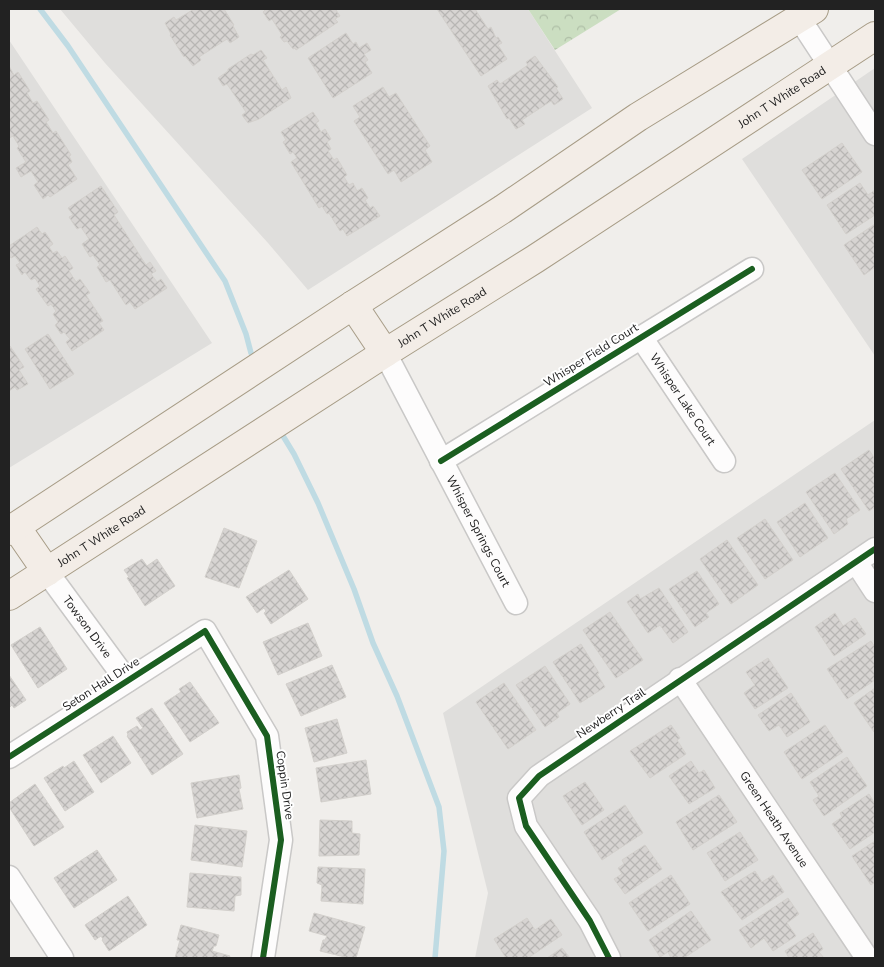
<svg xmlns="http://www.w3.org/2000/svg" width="884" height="967" viewBox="0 0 884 967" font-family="'Nunito Sans',sans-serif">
	<defs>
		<pattern id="forest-crowns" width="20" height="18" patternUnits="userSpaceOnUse" patternTransform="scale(1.25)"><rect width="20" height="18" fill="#cbdec1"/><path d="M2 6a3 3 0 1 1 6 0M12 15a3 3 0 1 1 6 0" fill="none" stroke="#aebea6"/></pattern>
		<pattern id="building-cross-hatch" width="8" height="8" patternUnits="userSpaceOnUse" patternTransform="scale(1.25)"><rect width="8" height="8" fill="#d7d4d2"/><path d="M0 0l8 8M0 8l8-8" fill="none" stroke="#b8b6b4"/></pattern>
	</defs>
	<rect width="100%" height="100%" fill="#f0eeeb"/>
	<!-- residential -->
	<path fill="#dfdedc" d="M60,9H528L592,108L308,290L268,243L105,63Z
		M9,40L212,343L9,468Z
		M875,68V356L742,159Z
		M875,420V958H475L488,893L443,713Z"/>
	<!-- forest -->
	<path fill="url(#forest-crowns)" d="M528,9H621L555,50Z"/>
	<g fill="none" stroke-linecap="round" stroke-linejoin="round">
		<!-- stream -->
		<path stroke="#bfdbe3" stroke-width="5.5" d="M40,9L68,46L225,281L246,334L251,353
			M280,431L294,454L318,503L354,589L373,643L397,696L439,807L444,851L435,958"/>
	</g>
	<!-- building -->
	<path fill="url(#building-cross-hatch)" stroke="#d3d0cc" d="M194,9H224L234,25L233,26L239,37L230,43L227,39L199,57L201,60L193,66L185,56L184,57L170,35L171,34L165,23L174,17L176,20Z
		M266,9H337L336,10L340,16L335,19L338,22L296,50L295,48L293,49L287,41L284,42L280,37L282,35L272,19L269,21L263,12Z
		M437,9H475L488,29L491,27L496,38L498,37L502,43L498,45L507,59L481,76Z
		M346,33L353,44L356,42L359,48L367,43L371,50L364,54L368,60L365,62L372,73L333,98L308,58Z
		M261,50L267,58L263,60L282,90L286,87L291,98L259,119L248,123L242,115L246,112L227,84L223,86L218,78L228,71V69L251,54L253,55Z
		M535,56L558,87L556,88L563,99L554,105L551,101L522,120L525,124L516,129L509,118L507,119L488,86L497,80L500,84L528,65L526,62Z
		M9,66L14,75L18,72L30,91L27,93L33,103L37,101L49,120L46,122L53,133L56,131L71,155L69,156L72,162L68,165L77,179L50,197L48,195L43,199L34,185L38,182L31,171L21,177L16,168L26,162L17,148L19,146L13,136L9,138Z
		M383,87L389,97L396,93L430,146L425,150L432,162L401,182L394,170L388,174L354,121L360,117L353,106Z
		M313,112L319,121L316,123L321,132L325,129L331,139L327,142L331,149L328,151L334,160L337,158L347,175L344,177L349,185L353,183L357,191L362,188L368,198L365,200L370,208L373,206L380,216L347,236L343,229L340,231L329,213L327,214L322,206L319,208L291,162L297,158L293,152L290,154L283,142L286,140L281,132Z
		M842,143L862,172L822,199L802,170Z
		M860,183L868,195L875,190V215L846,234L827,205Z
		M101,186L118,212L114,215L146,265L150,262L156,271L151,274L157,282L161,279L167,288L135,309L130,302L126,305L110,280L106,282L97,267L100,265L93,255L90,257L82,244L89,239L81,227L77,229L69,217L73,215L68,208Z
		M875,224V267L864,275L844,245Z
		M37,227L42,234L45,232L53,244L49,247L53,253L57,251L62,258L65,256L73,268L69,271L76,282L80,279L90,293L86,295L103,321L99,323L104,330L72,351L66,342L70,339L64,332L61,334L55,325L58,322L53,314L56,311L51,304L48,306L36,289L40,286L35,278L31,280L25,272L22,275L16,265L20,263L15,256L11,258L9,255V246Z
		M48,334L74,374L50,389L25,349Z
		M10,346L24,367L19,370L28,384L17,390L15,387L9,391V347Z
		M869,450L875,459V507L869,511L841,469Z
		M835,473L860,510L846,519L848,524L834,534L806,492Z
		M805,503L828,538L800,557L777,522Z
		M765,519L793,560L765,579L737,538Z
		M224,528L257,541L239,588L205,577Z
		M727,540L758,585L731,604L700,559Z
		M142,559L147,566L157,559L175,586L145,606L127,578L129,577L124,570Z
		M289,570L308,599L271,624L264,613L266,611L264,608L257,613L246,597Z
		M697,571L719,604L706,613L709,617L695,627L669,589Z
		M659,588L688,632L673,643L660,625L648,633L627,602L638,594L640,599Z
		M610,612L643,660L616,678L583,630Z
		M835,613L843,626L855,618L866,634L834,656L815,627Z
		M308,623L322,656L278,675L263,642Z
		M40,627L67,669L38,688L11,645Z
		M871,641L875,647V680L847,699L827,669Z
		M581,644L599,673L597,674L605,687L580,703L553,662Z
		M768,658L788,688L755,709L744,693L755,685L746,672Z
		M332,665L346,697L301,716L286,684Z
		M545,666L570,704L557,713L559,717L545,727L516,685Z
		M9,675L26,700L14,708L12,705L9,708Z
		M190,682L219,723L190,742L164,703L181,692L179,689Z
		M504,683L536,730L508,749L476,702Z
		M875,688V731L874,732L854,703Z
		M791,693L810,722L787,737L779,725L769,731L758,715Z
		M152,708L183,754L152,775L127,736L128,735L127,732L137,726L140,730L143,728L136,718Z
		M337,719L347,753L314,762L305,728Z
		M671,725L680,738L677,740L686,754L650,778L630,751Z
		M825,725L843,752L802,779L784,752Z
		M113,736L131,763L101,783L83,755Z
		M847,757L867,786L824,816L813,800L819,796L810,782Z
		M366,760L371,794L321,802L316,768Z
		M74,761L94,792L65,811L44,778L63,766L64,768Z
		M691,761L699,773L704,770L715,788L689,804L669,776Z
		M239,775L241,788L239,789L243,809L197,818L191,783Z
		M585,782L604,810L582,825L563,796Z
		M35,784L64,827L34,846L9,807V803Z
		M869,794L875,804V832L850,849L832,824L842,817L840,813Z
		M719,795L737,822L693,850L676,822Z
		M625,805L643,833L602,860L584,832Z
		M320,820L352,821V833L360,834L359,855L319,856Z
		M195,825L247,831L242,867L191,860Z
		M740,832L758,860L725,881L707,853Z
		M875,841V882L871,885L852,856Z
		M645,845L662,869L625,894L614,879L622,874L618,868L624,864L622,860Z
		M97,850L117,880L74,908L54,878Z
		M318,867L365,869L363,904L321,901L322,885L317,883Z
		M755,871L762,882L773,875L784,892L742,920L721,892Z
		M190,873L241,877V895L235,896L234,911L187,907Z
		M671,875L690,904L648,931L629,903Z
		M128,896L147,925L109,951L102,940L103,939L101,936L95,940L85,925Z
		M788,898L799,914L787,923L796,936L773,951L764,938L751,948L739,930Z
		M691,911L711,940L684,958H678L677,957L671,958L668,952L660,957L649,940Z
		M314,913L365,927L356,958H349L320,951L323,940H325L327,936L309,931Z
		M527,918L535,930L551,919L562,935L528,958H506L494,939Z
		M181,925L219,935L216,946H214L212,951L230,956L229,958H175L180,940H177Z
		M813,933L823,949L819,952L824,958H789L785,951Z
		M562,948L570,958H547Z"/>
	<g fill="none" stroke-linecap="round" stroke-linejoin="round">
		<!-- minor casing -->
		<g stroke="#c9c8c7" stroke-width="25">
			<g id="minor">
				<path d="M799,18L875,134"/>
				<path id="s1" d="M641,337L724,461"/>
				<path id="s2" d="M385,353L516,603"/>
				<path d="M441,461L752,269"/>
				<path d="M856,562L875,591"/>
				<path id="s3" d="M47,572L127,681"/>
				<path id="s4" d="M680,679L867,958"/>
				<path d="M9,757L205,631L267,736L281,840L263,958"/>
				<path d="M9,877L62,958"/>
				<path d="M609,958L590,921L526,826L519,798L539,776L875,549"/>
			</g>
		</g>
		<!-- major casing -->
		<g stroke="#a79c86" stroke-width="30">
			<g id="major">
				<path d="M353,305L385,353"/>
				<path d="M16,527L47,572"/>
				<path d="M9,531L353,305L503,209L638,117L814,9"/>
				<path id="s5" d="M9,596L385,353L535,259L875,36"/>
			</g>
		</g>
		<!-- minor -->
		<use href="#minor" stroke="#fdfcfc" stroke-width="22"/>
		<!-- major -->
		<use href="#major" stroke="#f3ede7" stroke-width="28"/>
		<!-- cycleway casing -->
		<g stroke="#fff" stroke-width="9">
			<path id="cycleway" d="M441,461L752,269
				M9,757L205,631L267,736L281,840L263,958
				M609,958L590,921L526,826L519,798L539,776L875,549"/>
		</g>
		<!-- cycleway -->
		<use href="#cycleway" stroke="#1b5e20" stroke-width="6"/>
	</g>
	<g text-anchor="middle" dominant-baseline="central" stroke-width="4" stroke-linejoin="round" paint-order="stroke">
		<!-- street labels -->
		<g font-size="12" fill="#222" stroke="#fff">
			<text stroke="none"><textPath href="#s5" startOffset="920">John T White Road</textPath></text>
			<text stroke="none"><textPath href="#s5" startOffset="515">John T White Road</textPath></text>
			<text transform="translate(591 355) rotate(-32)">Whisper Field Court</text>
			<text stroke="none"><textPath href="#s1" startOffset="75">Whisper Lake Court</textPath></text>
			<text stroke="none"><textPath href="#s2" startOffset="201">Whisper Springs Court</textPath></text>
			<text stroke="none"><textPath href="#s5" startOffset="110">John T White Road</textPath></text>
			<text stroke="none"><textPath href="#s3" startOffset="68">Towson Drive</textPath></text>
			<text transform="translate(101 684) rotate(-33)">Seton Hall Drive</text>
			<text transform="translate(611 713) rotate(-34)">Newberry Trail</text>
			<text transform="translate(285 785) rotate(82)">Coppin Drive</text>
			<text stroke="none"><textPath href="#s4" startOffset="169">Green Heath Avenue</textPath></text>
		</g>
	</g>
	<!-- border -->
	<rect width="884" height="967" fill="none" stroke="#222222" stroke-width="20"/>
</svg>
